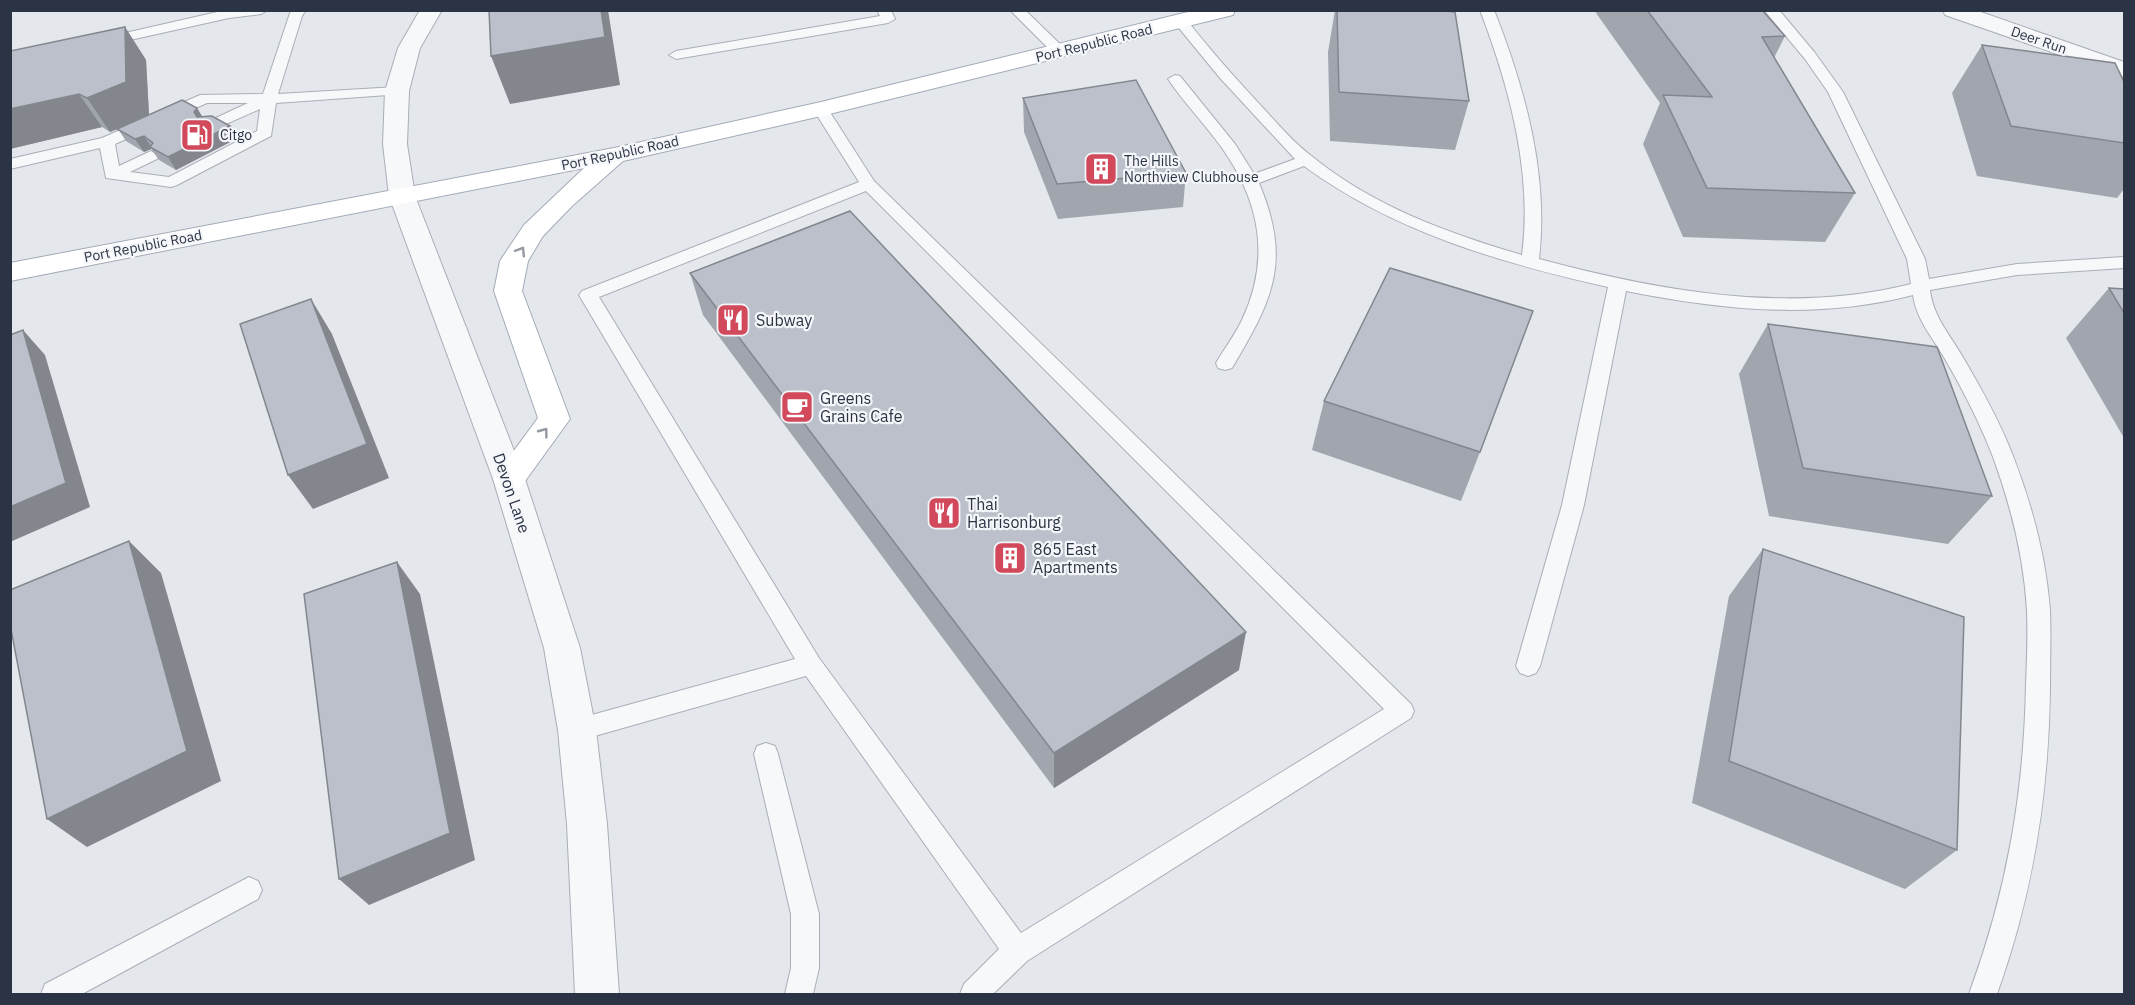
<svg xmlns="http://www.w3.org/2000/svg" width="2135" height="1005" viewBox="0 0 2135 1005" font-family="'IBM Plex Sans',sans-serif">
	<rect width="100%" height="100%" fill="#e4e7ec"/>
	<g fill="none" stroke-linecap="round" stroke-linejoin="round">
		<!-- lane casing -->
		<g stroke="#a9aeb7" stroke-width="2">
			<path id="lane" d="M226,10H268L261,14L229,18L103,46L96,42L103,38Z
				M291,10H306L302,16L278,94L397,87L404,91L402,94L276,103L271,136L177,185L171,187L106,178L100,148L10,169V159L102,138L200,95L263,94ZM207,103H248L207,122L204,125L207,128H217L260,109L257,131L169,177L130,172L157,159L159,156L151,151L119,166L115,144Z
				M877,10H891L895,19L888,23L676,59L669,55L676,51L880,16Z
				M1010,10H1025L1065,49L1067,52L1065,55H1055Z
				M1480,10H1494C1525,88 1549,175 1539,259C1659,291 1789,315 1911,284L1907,259L1828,92L1805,59L1764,10H1779L1815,53L1843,92L1925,259L1929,279L2017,264L2124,257V268L2017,275L1930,290C1933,317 1951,336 1964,359C1982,390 2000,422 2013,456C2032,505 2046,557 2050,610C2051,636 2050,661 2050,687C2049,794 2033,894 1997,994H1969C2007,891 2024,793 2026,684C2027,659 2028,635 2027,611C2024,558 2011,506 1993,457C1980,423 1963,390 1945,359C1933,338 1916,319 1913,295C1817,320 1721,310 1626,291L1584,505L1540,666L1536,673L1528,676L1520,673L1516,666L1562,505L1608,287C1501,263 1394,232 1304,166L1259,183C1292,262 1273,299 1232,368L1225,370L1218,368L1216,363C1224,349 1235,335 1242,320C1271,258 1260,202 1222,148C1205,124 1184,103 1168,79L1175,75L1180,76L1235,144L1254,174L1295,159L1220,78L1174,22L1176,19H1186C1210,50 1237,80 1264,109C1278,124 1292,141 1309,154C1370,205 1447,233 1522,255C1533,173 1509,86 1480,10Z
				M821,104L826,106L874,181L1411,704L1414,711L1411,718L1027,961L993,994H960L964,984L999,949L806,676L577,741L568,738L565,730L568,722L577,719L795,659L579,295L582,291L859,182L813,109ZM866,191L1384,709L1021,933L819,658L599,297Z
				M766,743L775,746L778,754L819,914V968L813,994H785L791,968V914L754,754L757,746Z
				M249,877L258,881L262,890L258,899L82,994H41L45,984Z"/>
		</g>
		<!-- street casing -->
		<g stroke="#a9aeb7" stroke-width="2">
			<path id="street" d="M420,10H442L420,48L409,91L407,144L415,196L525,479L580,648L596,730L607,824L619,994H575L567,824L558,730L544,648L493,479L389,196L383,144L385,91L398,48Z
				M1943,10H1975L2124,62V77L1945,15Z"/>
		</g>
		<!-- primary casing -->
		<g stroke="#a3abb8" stroke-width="2">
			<path id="primary" d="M1196,10H1235L1233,15L821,116L623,161L572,206L543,236L528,261L522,291L570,419L520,488L509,491L498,488L493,479L538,418L494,291L500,261L524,225L584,168L10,281V263L614,148L821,102Z"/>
		</g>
		<!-- lane -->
		<use href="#lane" fill="#f7f8fa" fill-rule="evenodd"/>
		<!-- street -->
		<use href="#street" fill="#f7f8fa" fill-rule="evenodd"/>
		<!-- primary -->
		<use href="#primary" fill="#fff" fill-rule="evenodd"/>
	</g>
	<!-- wall -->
	<path fill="#a1a5ae" d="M1335,10H1436L1469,101L1455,150L1330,141L1328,52Z
		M1597,10H1647L1785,36L1774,58L1855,193L1825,242L1683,237L1643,144L1660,103L1596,13Z
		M125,27L146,60L149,115L197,108L202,117L230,126L238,138L176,170L159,160L151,149L144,152L126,141L118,129L110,132L102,127L10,149Z
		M1982,45L2124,82V189L2117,198L1977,176L1952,93Z
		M1023,98L1186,173L1183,207L1058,219L1024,132Z
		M690,273L1239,670L1054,788L703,315Z
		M2109,288L2124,289V438L2066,338Z
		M1768,324L1992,496L1948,544L1769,516L1739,374Z
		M1324,401L1480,452L1461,501L1312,450Z
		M1763,549L1957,850L1905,889L1692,803L1729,596Z"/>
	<!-- shaded-wall -->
	<path fill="#83868d" d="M601,10H608L620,85L510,104L491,56Z
		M125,27L146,60L149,115L110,132L87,98Z
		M79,94L102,127L10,149V109Z
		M197,108L205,121L202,125L194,112Z
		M230,126L238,138L176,170L168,157Z
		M144,136L152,148L150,147L151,149L144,152L135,139Z
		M311,299L332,334L389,478L313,509L288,475Z
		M23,330L45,355L90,507L10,542V507Z
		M129,541L161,573L221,781L87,847L47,819Z
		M397,562L420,594L475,860L369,905L339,879Z
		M1246,632L1239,670L1054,788V753Z"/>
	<!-- building -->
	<path fill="#bbc0ca" stroke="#83868d" stroke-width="1.5" d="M489,10H601L605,37L491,56Z
		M1337,10H1436L1455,12L1469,101L1339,92Z
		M1647,10H1762L1785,36L1762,37L1855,193L1707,188L1663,95L1712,97Z
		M125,27L126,82L87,98L79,94L10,109V51Z
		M1982,45L2115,63L2124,82V143L2011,126Z
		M1136,80L1186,173L1057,184L1023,98Z
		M182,100L197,108L194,112L197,117L212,116L230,126L168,157L150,147L153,143L144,136L135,139L117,129Z
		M850,211L1246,632L1054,753L690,273Z
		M1390,268L1533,311L1480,452L1324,401Z
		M2109,288L2124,289V313Z
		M311,299L367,444L288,475L240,324Z
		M1768,324L1937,347L1992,496L1803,468Z
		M23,330L66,483L10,507V335Z
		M129,541L187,751L47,819L10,624V590Z
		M1763,549L1964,617L1957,850L1729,761Z
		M397,562L450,833L339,879L304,594Z"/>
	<!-- one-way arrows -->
	<defs><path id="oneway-chevron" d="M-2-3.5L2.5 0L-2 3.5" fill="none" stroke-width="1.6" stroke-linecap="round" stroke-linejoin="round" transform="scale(1.5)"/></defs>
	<g stroke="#959aa2">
		<use href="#oneway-chevron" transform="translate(521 251) rotate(-58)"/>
		<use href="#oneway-chevron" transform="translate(544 432) rotate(-53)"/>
	</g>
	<!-- icons -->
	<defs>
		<g id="fuel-square" transform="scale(1.725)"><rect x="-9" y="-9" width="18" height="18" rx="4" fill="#d1495b" stroke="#f4f6f9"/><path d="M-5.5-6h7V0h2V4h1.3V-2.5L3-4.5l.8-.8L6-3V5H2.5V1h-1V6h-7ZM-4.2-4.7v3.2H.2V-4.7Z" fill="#fff"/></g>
		<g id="building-square" transform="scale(1.725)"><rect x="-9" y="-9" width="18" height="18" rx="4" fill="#d1495b" stroke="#f4f6f9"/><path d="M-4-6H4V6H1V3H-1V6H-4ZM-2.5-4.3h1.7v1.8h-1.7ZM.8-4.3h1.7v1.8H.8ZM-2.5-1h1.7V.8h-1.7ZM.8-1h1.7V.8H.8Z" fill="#fff"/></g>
		<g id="restaurant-square" transform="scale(1.725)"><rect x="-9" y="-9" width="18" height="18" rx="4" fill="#d1495b" stroke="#f4f6f9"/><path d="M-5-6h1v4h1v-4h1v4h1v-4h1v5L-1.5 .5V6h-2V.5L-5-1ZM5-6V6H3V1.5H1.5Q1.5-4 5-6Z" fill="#fff"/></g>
		<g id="cafe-square" transform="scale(1.725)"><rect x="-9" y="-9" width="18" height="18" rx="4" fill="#d1495b" stroke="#f4f6f9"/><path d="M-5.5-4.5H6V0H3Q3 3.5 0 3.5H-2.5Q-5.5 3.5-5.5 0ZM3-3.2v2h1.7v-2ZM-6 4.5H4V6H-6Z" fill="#fff"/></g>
	</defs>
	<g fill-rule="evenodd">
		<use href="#fuel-square" x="197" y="135"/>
		<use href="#building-square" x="1101" y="169"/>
		<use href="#restaurant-square" x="733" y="320"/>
		<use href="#cafe-square" x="797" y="407"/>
		<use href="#restaurant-square" x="944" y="513"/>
		<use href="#building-square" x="1010" y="558"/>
	</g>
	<g text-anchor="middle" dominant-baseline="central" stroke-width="4.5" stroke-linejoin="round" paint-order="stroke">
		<!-- far-street labels -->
		<g font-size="14" fill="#2b3445" stroke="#f4f6f9">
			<text transform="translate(2039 40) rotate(19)">Deer Run</text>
			<text transform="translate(1094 43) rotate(-14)">Port Republic Road</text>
			<text transform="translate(620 153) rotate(-12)">Port Republic Road</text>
			<text transform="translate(143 246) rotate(-11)">Port Republic Road</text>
		</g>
		<!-- far-poi labels -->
		<g font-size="14" fill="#2b3445" stroke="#f4f6f9" text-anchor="start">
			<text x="220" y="135">Citgo</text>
			<text x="1124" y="161">The Hills<tspan x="1124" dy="16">Northview Clubhouse</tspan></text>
		</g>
		<!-- poi labels -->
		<g font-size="16" fill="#2b3445" stroke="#f4f6f9" text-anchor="start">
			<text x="756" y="320">Subway</text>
			<text x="820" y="398">Greens<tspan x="820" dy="18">Grains Cafe</tspan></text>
			<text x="967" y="504">Thai<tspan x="967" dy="18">Harrisonburg</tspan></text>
			<text x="1033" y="549">865 East<tspan x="1033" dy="18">Apartments</tspan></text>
		</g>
		<!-- street labels -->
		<g font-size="16" fill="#2b3445" stroke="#f4f6f9">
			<text transform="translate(512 493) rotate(71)">Devon Lane</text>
		</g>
	</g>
	<!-- border -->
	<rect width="2135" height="1005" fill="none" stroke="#2b3445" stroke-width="24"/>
</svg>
